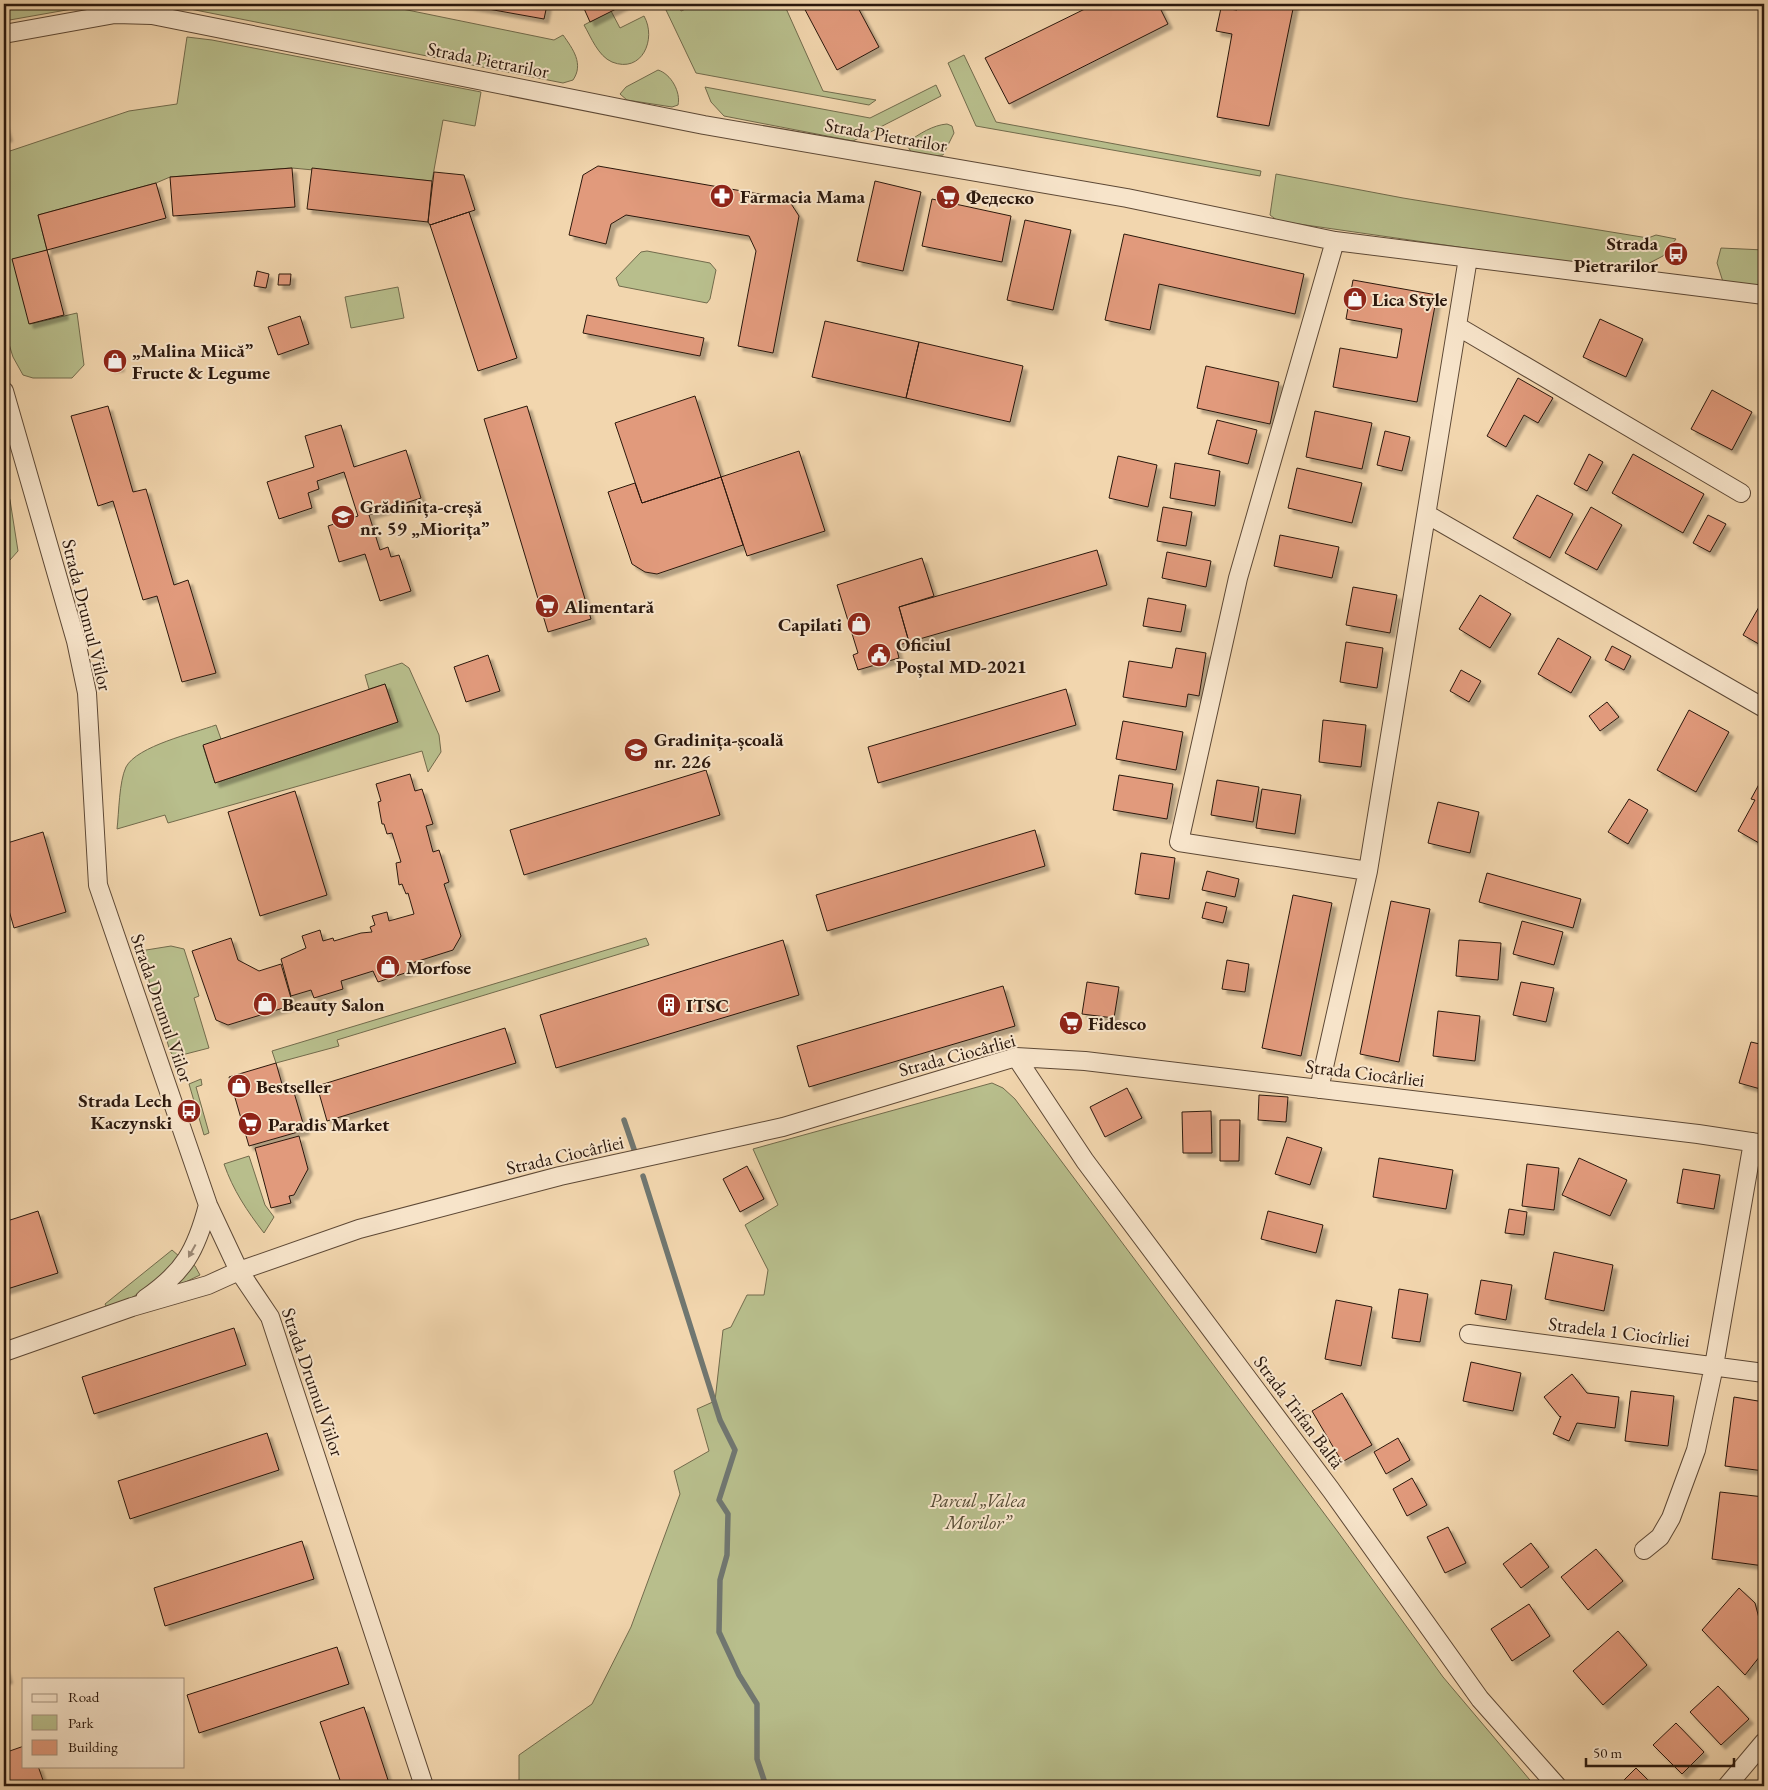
<svg xmlns="http://www.w3.org/2000/svg" width="1768" height="1790" viewBox="0 0 1768 1790" font-family="'EB Garamond',serif">
	<defs>
		<filter id="shadow"><feDropShadow dx="4.5" dy="4.5" stdDeviation="1" flood-color="#0004"/></filter>
	</defs>
	<rect width="100%" height="100%" fill="#f2d6ae"/>
	<filter id="stains"><feTurbulence type="fractalNoise" baseFrequency=".004" numOctaves="4"/><feColorMatrix values="0 0 0 0 .2 0 0 0 0 .09 0 0 0 0 .02 0 0 0 .5 -.17"/></filter>
	<radialGradient id="worn" r=".72"><stop offset=".6" stop-color="#630" stop-opacity="0"/><stop offset="1" stop-color="#630" stop-opacity=".3"/></radialGradient>
	<!-- green -->
	<path fill="#b8be8c" stroke="#726b4c" d="M4,4H128L72,9L4,21Z
		M165,4H378L554,40L563,35C573,49 584,64 573,80L563,83Z
		M668,4H678L681,11L697,4H784L823,91L876,100L869,105L696,73L666,10Z
		M611,11L620,28L644,16C657,39 642,74 612,62C598,56 591,37 584,25Z
		M187,37L212,40L481,92L475,126L443,120L432,181L292,168L170,177L156,183L38,215L47,250L13,260L30,324L77,313L84,365L72,378H33L23,375L13,357L4,328V153L129,111L177,104Z
		M964,55L996,122L1261,171L1260,176L976,126L948,63Z
		M658,70C671,74 681,92 678,105L672,107L627,100L620,94L626,87Z
		M936,85L941,96L853,141L724,116L711,102L705,87L870,118Z
		M947,124L952,126L954,133L943,155L933,156L912,153L908,147V142C919,134 933,125 947,124Z
		M1276,174L1403,198L1648,238L1656,235L1676,239L1663,256L1632,272L1278,221L1270,215Z
		M1721,248L1764,250V289L1724,285L1717,263Z
		M647,251L710,263L716,270L710,299L707,303L619,286L616,278L641,252Z
		M398,287L404,318L351,328L345,297Z
		M4,482L10,500L18,551L10,560L4,562Z
		M402,663L409,668L439,735L441,752L428,772L422,751L168,823L165,815L117,829C119,812 119,782 126,767C137,746 194,733 216,725L221,739L203,746L215,783L398,722L385,684L369,689L365,675Z
		M646,938L649,945L337,1040L339,1046L276,1063L272,1051Z
		M171,946L184,949L199,996L194,998L209,1048L174,1057L170,1051L140,951Z
		M201,1079L202,1085L196,1087L209,1133L204,1135L189,1084Z
		M992,1083L1003,1088L1015,1099L1338,1532L1443,1677L1535,1786H519V1755L592,1704L631,1627L680,1494L674,1471L709,1451L697,1409L715,1401L723,1330L731,1327L747,1295H764L768,1270L745,1225L778,1205L753,1149Z
		M249,1156L265,1205L274,1217L264,1233C247,1211 233,1190 224,1164Z
		M172,1250L180,1257C165,1280 134,1299 107,1308L105,1304Z
		M191,1263L195,1266L200,1275L173,1288Z"/>
	<g fill="none" stroke-linecap="round" stroke-linejoin="round">
		<!-- stream -->
		<path stroke="#707771" stroke-width="5.5" d="M624,1120L637,1158
			M643,1176L720,1420L735,1450L719,1500L728,1514L727,1555L720,1580L719,1632L739,1675L757,1704V1759L766,1786"/>
	</g>
	<!-- building -->
	<path fill="#e19a7c" stroke="#2b180d" filter="url(#shadow)" d="M460,4H540L547,5L544,19Z
		M582,4H626L590,22Z
		M802,4H856L879,47L837,70Z
		M1095,4H1158L1168,24L1009,104L985,58Z
		M1238,4H1294L1269,126L1217,117L1232,34L1216,31L1221,8L1237,10Z
		M4,124L8,137L4,138Z
		M598,166L788,199L799,216L773,353L738,346L756,251L749,236L626,215L611,224L606,244L569,235L583,175Z
		M292,168L295,207L173,216L170,177Z
		M312,168L432,181L428,222L307,209Z
		M434,172L464,175L475,210L430,225L428,222Z
		M875,181L921,192L903,271L857,261Z
		M156,183L166,218L47,250L38,215Z
		M932,199L1011,216L1002,262L922,246Z
		M469,212L517,358L478,371L430,225Z
		M1025,220L1071,230L1053,310L1007,300Z
		M1124,234L1304,274L1295,314L1159,284L1150,330L1105,320Z
		M47,250L64,315L29,324L12,259Z
		M257,271L269,274L266,288L254,286Z
		M279,274H291L290,285H278Z
		M1353,280L1437,295L1417,402L1333,387L1340,348L1397,358L1402,329L1346,319Z
		M587,315L704,338L700,356L583,333Z
		M300,316L309,344L278,355L268,327Z
		M1600,319L1643,339L1626,377L1583,357Z
		M825,321L919,342L906,398L812,377Z
		M919,342L1023,366L1010,422L906,398Z
		M118,353L120,367L110,368L108,355Z
		M1206,366L1279,382L1270,424L1197,408Z
		M1518,378L1553,398L1538,423L1524,415L1506,447L1487,436Z
		M1712,390L1752,412L1732,450L1691,429Z
		M695,396L721,477L642,503L615,423Z
		M108,406L133,492L146,489L174,585L188,580L216,673L182,682L157,596L143,600L113,501L98,506L71,416Z
		M527,406L591,619L548,632L484,419Z
		M1315,411L1372,423L1362,469L1306,457Z
		M1217,420L1257,430L1248,464L1208,454Z
		M341,425L354,467L406,450L421,498L369,515L380,550L388,547L391,557L399,555L411,591L380,601L365,554L339,562L328,526L358,516L344,472L317,481L319,489L308,493L312,508L279,519L267,482L314,467L305,436Z
		M1385,431L1410,437L1402,471L1377,465Z
		M799,451L825,531L747,556L721,477Z
		M1589,454L1603,462L1587,491L1574,484Z
		M1633,454L1704,494L1683,533L1612,493Z
		M1118,456L1157,465L1148,507L1109,498Z
		M1175,463L1220,471L1215,506L1170,498Z
		M1297,468L1362,483L1352,523L1288,508Z
		M721,477L743,545L657,574L645,572L632,564L608,492L635,483L642,503Z
		M1537,495L1573,514L1550,558L1513,538Z
		M1163,507L1192,512L1186,546L1157,541Z
		M1591,507L1622,525L1597,570L1565,553Z
		M1708,515L1726,524L1710,552L1693,543Z
		M1280,535L1339,547L1332,578L1274,566Z
		M1097,550L1107,585L909,642L899,607Z
		M1167,552L1211,561L1206,587L1162,578Z
		M922,558L934,596L899,607L909,642L896,646L899,658L858,670L853,655L858,653L837,585Z
		M1353,587L1397,595L1390,633L1346,625Z
		M1480,595L1511,614L1490,648L1459,629Z
		M1148,598L1186,605L1181,632L1143,626Z
		M1764,598V647L1743,635Z
		M1558,638L1591,657L1571,693L1538,674Z
		M1346,642L1383,648L1377,688L1340,682Z
		M1612,646L1631,656L1624,670L1605,660Z
		M1176,648L1206,653L1199,696L1188,694L1186,707L1123,697L1129,661L1172,668Z
		M488,655L500,691L466,702L454,667Z
		M1461,670L1481,681L1469,702L1450,691Z
		M385,684L398,722L215,783L203,745Z
		M1066,689L1076,725L878,783L868,747Z
		M1607,702L1619,717L1600,731L1589,716Z
		M1689,710L1729,732L1696,792L1657,770Z
		M1323,720L1366,725L1361,767L1319,762Z
		M1123,721L1183,732L1176,770L1116,759Z
		M706,770L720,815L524,875L510,830Z
		M410,774L415,791L422,789L433,824L426,826L433,852L439,850L449,882L444,884L461,936L453,950L412,963L414,970L378,982L373,971L341,981L343,989L314,998L311,990L291,996L281,959L306,948L302,936L320,930L323,941L333,938L334,941L361,933L372,932L370,927L375,925L372,916L387,912L389,921L414,914L408,893L406,894L402,884L399,885L396,863L401,862L392,833L387,834L384,824H382L378,802L381,801L376,784Z
		M1119,775L1173,784L1167,819L1113,810Z
		M1764,775V833L1759,843L1738,831L1755,800L1751,799Z
		M1217,780L1259,787L1253,822L1211,815Z
		M1262,789L1301,795L1295,834L1256,828Z
		M295,791L327,895L260,916L228,812Z
		M1629,799L1648,810L1628,844L1608,832Z
		M1438,802L1479,812L1470,853L1428,843Z
		M1035,830L1045,866L827,931L816,895Z
		M43,832L66,912L14,928L4,893V844Z
		M1141,853L1175,858L1169,899L1135,894Z
		M1207,871L1239,879L1235,897L1202,890Z
		M1487,873L1581,899L1573,928L1479,902Z
		M1293,895L1332,903L1301,1056L1262,1048Z
		M1391,901L1430,909L1399,1062L1360,1054Z
		M1206,902L1227,907L1223,923L1202,918Z
		M1522,921L1563,932L1554,965L1513,954Z
		M231,938L238,960L259,971L281,964L293,1005L228,1025L216,1020L192,951Z
		M783,940L799,995L556,1068L540,1015Z
		M1459,940L1501,943L1498,980L1456,976Z
		M1227,960L1249,964L1245,992L1222,989Z
		M1087,982L1119,987L1114,1018L1082,1014Z
		M1521,982L1554,988L1546,1022L1513,1015Z
		M1003,986L1015,1026L809,1087L797,1046Z
		M1438,1011L1480,1016L1475,1061L1433,1056Z
		M505,1028L516,1063L327,1121L317,1086Z
		M1751,1042L1764,1045V1090L1739,1083Z
		M276,1063L284,1091L293,1089L305,1130L249,1146L229,1077Z
		M1127,1088L1142,1118L1105,1137L1090,1107Z
		M1259,1095L1288,1097L1286,1122L1258,1120Z
		M1211,1111L1212,1153H1183L1182,1112Z
		M1220,1120H1240L1239,1161H1220Z
		M299,1136L308,1169L294,1195L289,1196L291,1203L271,1208L255,1148Z
		M1287,1137L1322,1148L1310,1185L1275,1174Z
		M1379,1158L1453,1170L1446,1209L1373,1197Z
		M1579,1158L1627,1180L1610,1216L1562,1195Z
		M1527,1164L1559,1168L1554,1210L1522,1206Z
		M747,1166L764,1199L740,1212L723,1179Z
		M1683,1169L1720,1175L1714,1209L1677,1203Z
		M1509,1209L1527,1212L1524,1235L1505,1233Z
		M38,1211L58,1273L4,1290V1222Z
		M1268,1211L1323,1225L1316,1253L1261,1239Z
		M1554,1252L1613,1265L1604,1311L1545,1299Z
		M1481,1280L1512,1285L1506,1320L1475,1314Z
		M1399,1289L1428,1294L1420,1342L1392,1338Z
		M1336,1300L1372,1307L1361,1366L1325,1359Z
		M234,1328L246,1365L94,1414L82,1377Z
		M1471,1362L1521,1373L1513,1411L1463,1401Z
		M1572,1374L1587,1393L1619,1397L1615,1428L1577,1423L1569,1441L1553,1434L1561,1416L1560,1417L1544,1397Z
		M1631,1391L1674,1396L1668,1446L1625,1441Z
		M1342,1393L1372,1445L1342,1462L1312,1411Z
		M1734,1397L1764,1402V1471L1725,1466Z
		M267,1433L279,1470L130,1519L118,1481Z
		M1398,1438L1410,1460L1386,1474L1374,1452Z
		M1412,1478L1427,1505L1407,1516L1393,1489Z
		M1720,1492L1764,1497V1566L1712,1559Z
		M1448,1527L1466,1563L1445,1573L1427,1537Z
		M302,1541L314,1579L165,1626L154,1588Z
		M1531,1543L1549,1567L1521,1588L1503,1564Z
		M1596,1549L1623,1581L1588,1610L1561,1577Z
		M1739,1588L1755,1603L1760,1622L1764,1626V1651L1745,1675L1702,1630Z
		M1529,1604L1550,1636L1512,1661L1491,1629Z
		M1618,1631L1647,1665L1603,1705L1573,1671Z
		M337,1647L349,1684L199,1733L187,1695Z
		M4,1665L8,1679L4,1680Z
		M1718,1686L1749,1719L1721,1745L1690,1712Z
		M364,1707L390,1786H342L320,1722Z
		M1676,1723L1704,1752L1682,1774L1653,1745Z
		M24,1746V1766H38L44,1783L35,1786H4V1753Z
		M1636,1768L1654,1786H1618Z"/>
	<g fill="none" stroke-linecap="round" stroke-linejoin="round">
		<!-- minor casing -->
		<g stroke="#5d4835" stroke-width="20">
			<path id="minor" d="M4,34L115,14L152,15L704,125L1127,198L1335,241L1764,295
				M1335,241L1238,578L1179,842L1368,871L1468,258
				M1457,326L1741,493
				M4,391L76,641L87,693L98,885L208,1205L239,1271L270,1317L424,1786
				M1428,515L1764,708
				M1016,1057L1085,1161L1331,1490L1480,1699L1557,1786
				M1319,1089L1368,871
				M145,1299C184,1272 196,1251 208,1205
				M1469,1334L1764,1373
				M4,1352L132,1307L208,1285L239,1271L359,1229L560,1176L783,1127L1016,1057L1085,1061L1698,1134L1764,1144
				M1644,1550L1660,1537L1671,1518L1696,1450L1714,1366L1753,1142
				M1727,1786L1764,1742"/>
		</g>
		<!-- minor -->
		<use href="#minor" stroke="#f7e4ca" stroke-width="18"/>
	</g>
	<!-- one-way arrows -->
	<defs><path id="oneway-solid" d="M-6-.8H1V-3.2L6.5 0L1 3.2V.8H-6Z" transform="scale(1.25)"/></defs>
	<use fill="#9b8875" href="#oneway-solid" transform="translate(192 1251) rotate(119)"/>
	<!-- icons -->
	<defs>
		<g id="pharmacy-disc" transform="scale(1.25)"><circle r="9.5" fill="#8f2418" stroke="#f7e4ca"/><path d="M-2-6h4v4h4v4h-4v4h-4v-4h-4v-4h4Z" fill="#fff"/></g>
		<g id="supermarket-disc" transform="scale(1.25)"><circle r="9.5" fill="#8f2418" stroke="#f7e4ca"/><path d="M-6-5.5h2.5l.6 2H6L4.5 2H-2.5L-4.4-4H-6ZM-1.5 3.2a1.3 1.3 0 1 0 .1 0ZM3 3.2a1.3 1.3 0 1 0 .1 0Z" fill="#fff"/></g>
		<g id="bus-disc" transform="scale(1.25)"><circle r="9.5" fill="#8f2418" stroke="#f7e4ca"/><path d="M-5-6H5V4H4V6H2V4H-2V6H-4V4H-5ZM-3.5-4V0h7V-4ZM-3.5 1.2v1.5H-2V1.2ZM2 1.2v1.5H3.5V1.2Z" fill="#fff"/></g>
		<g id="shop-disc" transform="scale(1.25)"><circle r="9.5" fill="#8f2418" stroke="#f7e4ca"/><path d="M-5-2.5h2.3a2.7 3.5 0 0 1 5.4 0H5L5.5 6h-11ZM-1.5-2.5h3a1.5 2.3 0 0 0-3 0Z" fill="#fff"/></g>
		<g id="school-disc" transform="scale(1.25)"><circle r="9.5" fill="#8f2418" stroke="#f7e4ca"/><path d="M0-5L7-2L0 1L-7-2ZM-4 1L0 2.5L4 1V4Q0 6-4 4Z" fill="#fff"/></g>
		<g id="civic-disc" transform="scale(1.25)"><circle r="9.5" fill="#8f2418" stroke="#f7e4ca"/><path d="M-.6-6.5H3V-4.5H.6V-3L4-1V1h2V6H-6V1h2V-1L-.6-3ZM-1.2 2.5V6h2.4V2.5Z" fill="#fff"/></g>
		<g id="building-disc" transform="scale(1.25)"><circle r="9.5" fill="#8f2418" stroke="#f7e4ca"/><path d="M-4-6H4V6H1V3H-1V6H-4ZM-2.5-4.3h1.7v1.8h-1.7ZM.8-4.3h1.7v1.8H.8ZM-2.5-1h1.7V.8h-1.7ZM.8-1h1.7V.8H.8Z" fill="#fff"/></g>
	</defs>
	<g fill-rule="evenodd">
		<use href="#pharmacy-disc" x="722" y="196"/>
		<use href="#supermarket-disc" x="948" y="197"/>
		<use href="#bus-disc" x="1676" y="254"/>
		<use href="#shop-disc" x="1355" y="299"/>
		<use href="#shop-disc" x="115" y="361"/>
		<use href="#school-disc" x="343" y="517"/>
		<use href="#supermarket-disc" x="547" y="606"/>
		<use href="#shop-disc" x="859" y="624"/>
		<use href="#civic-disc" x="879" y="655"/>
		<use href="#school-disc" x="636" y="750"/>
		<use href="#shop-disc" x="388" y="967"/>
		<use href="#shop-disc" x="265" y="1004"/>
		<use href="#building-disc" x="669" y="1005"/>
		<use href="#supermarket-disc" x="1071" y="1023"/>
		<use href="#shop-disc" x="239" y="1086"/>
		<use href="#bus-disc" x="189" y="1111"/>
		<use href="#supermarket-disc" x="250" y="1124"/>
	</g>
	<g text-anchor="middle" dominant-baseline="central" stroke-width="4" stroke-linejoin="round" paint-order="stroke">
		<!-- street labels -->
		<g font-size="19" fill="#2b180d" stroke="#f7e4ca">
			<text transform="translate(488 60) rotate(11)">Strada Pietrarilor</text>
			<text transform="translate(886 135) rotate(10)">Strada Pietrarilor</text>
			<text transform="translate(87 615) rotate(76)">Strada Drumul Viilor</text>
			<text transform="translate(162 1008) rotate(71)">Strada Drumul Viilor</text>
			<text transform="translate(957 1055) rotate(-15)">Strada Ciocârliei</text>
			<text transform="translate(1365 1073) rotate(7)">Strada Ciocârliei</text>
			<text transform="translate(565 1155) rotate(-13)">Strada Ciocârliei</text>
			<text transform="translate(1619 1332) rotate(7)">Stradela 1 Ciocîrliei</text>
			<text transform="translate(313 1382) rotate(71)">Strada Drumul Viilor</text>
			<text transform="translate(1299 1412) rotate(53)">Strada Trifan Baltă</text>
		</g>
		<!-- poi labels -->
		<g font-size="19" font-weight="bold" fill="#2b180d" stroke="#f7e4ca" text-anchor="start">
			<text x="740" y="196">Farmacia Mama</text>
			<text x="966" y="197">Федеско</text>
			<text x="1658" y="243" text-anchor="end">Strada<tspan x="1658" dy="22">Pietrarilor</tspan></text>
			<text x="1372" y="299">Lica Style</text>
			<text x="132" y="350">„Malina Miică”<tspan x="132" dy="22">Fructe &amp; Legume</tspan></text>
			<text x="360" y="506">Grădinița-creșă<tspan x="360" dy="22">nr. 59 „Miorița”</tspan></text>
			<text x="564" y="606">Alimentară</text>
			<text x="842" y="624" text-anchor="end">Capilati</text>
			<text x="896" y="644">Oficiul<tspan x="896" dy="22">Poștal MD-2021</tspan></text>
			<text x="654" y="739">Gradinița-școală<tspan x="654" dy="22">nr. 226</tspan></text>
			<text x="406" y="967">Morfose</text>
			<text x="282" y="1004">Beauty Salon</text>
			<text x="686" y="1005">ITSC</text>
			<text x="1088" y="1023">Fidesco</text>
			<text x="256" y="1086">Bestseller</text>
			<text x="172" y="1100" text-anchor="end">Strada Lech<tspan x="172" dy="22">Kaczynski</tspan></text>
			<text x="268" y="1124">Paradis Market</text>
		</g>
		<!-- park labels -->
		<g font-size="19" font-style="italic" fill="#554a33" stroke="#f7e4ca">
			<text x="978" y="1500">Parcul „Valea<tspan x="978" dy="22">Morilor”</tspan></text>
		</g>
	</g>
	<!-- margin -->
	<rect width="1768" height="1790" fill="none" stroke="#f2d6ae" stroke-width="20"/>
	<rect x="5" y="5" width="1758" height="1780" fill="none" stroke="#2b180d" stroke-width="2.5"/>
	<rect x="10" y="10" width="1748" height="1770" fill="none" stroke="#2b180d"/>
	<!-- legend -->
	<rect x="22" y="1678" width="162" height="90" fill="#f7e4ca" stroke="#a5927e"/>
	<rect x="32" y="1694" width="25" height="8" fill="#f7e4ca" stroke="#a5927e"/>
	<text x="68" y="1702" font-size="15" fill="#2b180d">Road</text>
	<rect x="32" y="1715" width="25" height="15" fill="#b8be8c" stroke="#a5927e"/>
	<text x="68" y="1728" font-size="15" fill="#2b180d">Park</text>
	<rect x="32" y="1740" width="25" height="15" fill="#e19a7c" stroke="#a5927e"/>
	<text x="68" y="1752" font-size="15" fill="#2b180d">Building</text>
	<!-- scale -->
	<path d="M1586 1758v8h148v-8" fill="none" stroke="#2b180d" stroke-width="2.5"/>
	<text x="1593" y="1758" font-size="15" fill="#2b180d" stroke="#f7e4ca" stroke-width="4" paint-order="stroke">50 m</text>
	<rect width="100%" height="100%" filter="url(#stains)"/>
	<rect width="100%" height="100%" fill="url(#worn)"/>
</svg>
